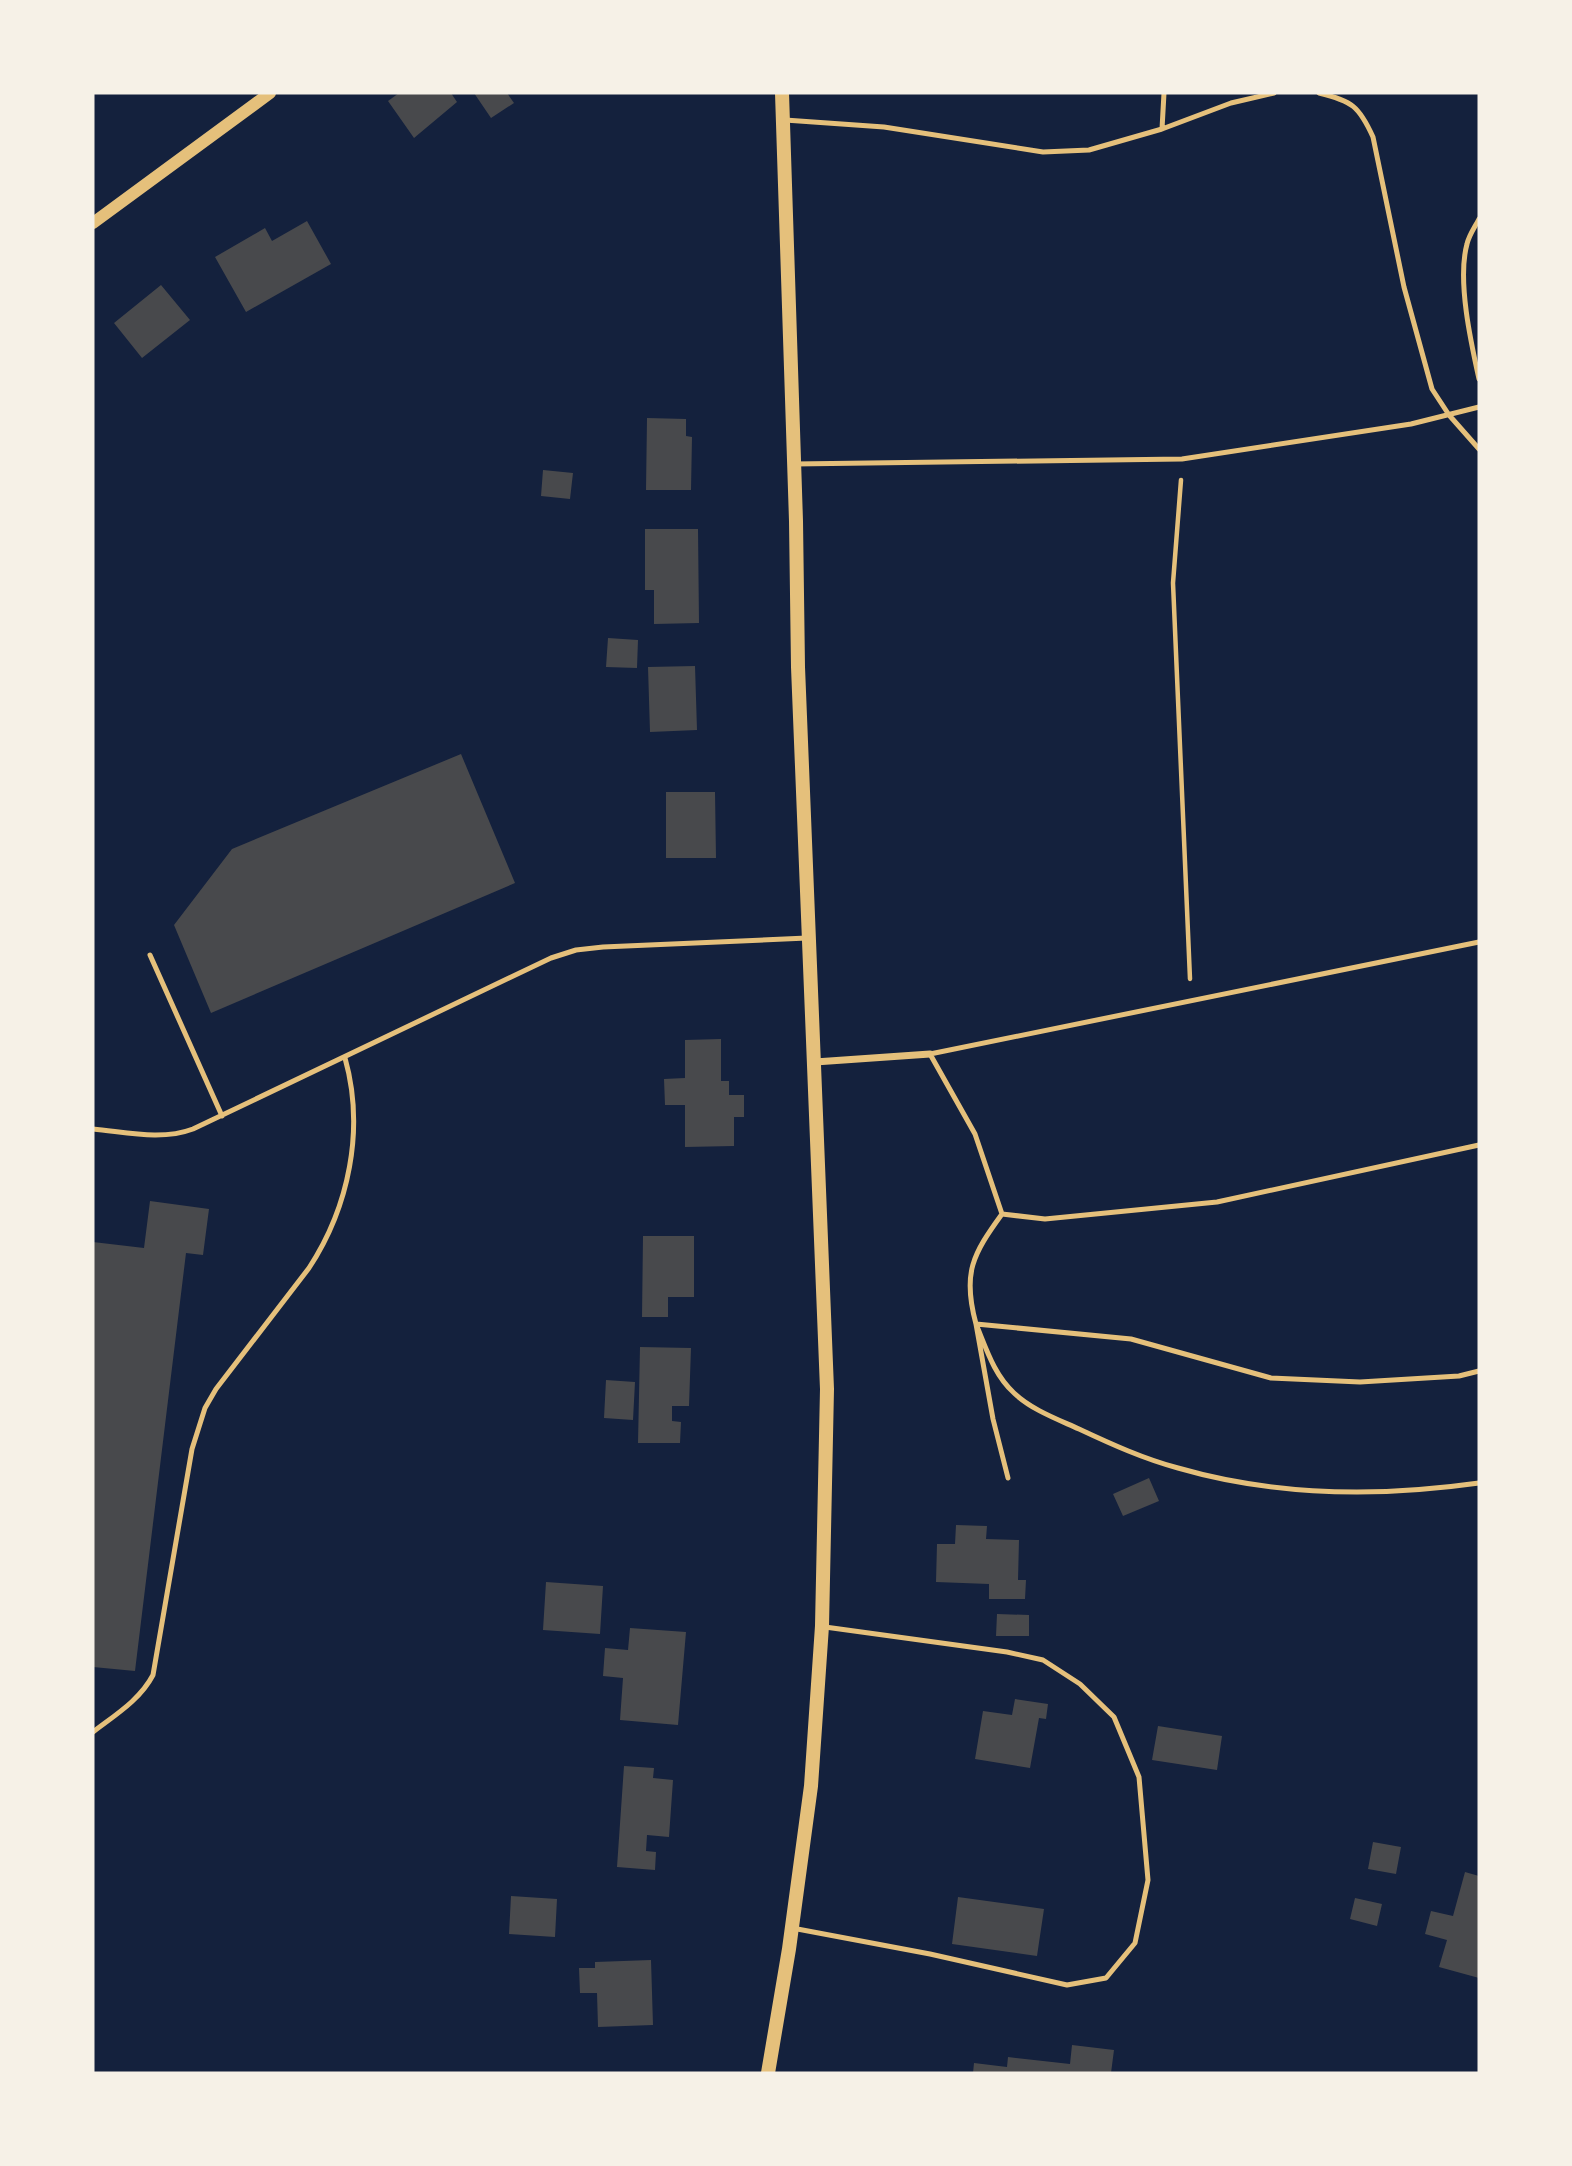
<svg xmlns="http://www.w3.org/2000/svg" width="1572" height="2166" viewBox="0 0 1572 2166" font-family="Karla,sans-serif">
	<rect width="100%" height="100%" fill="#14213d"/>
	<!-- building -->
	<path fill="#48494c" d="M399,93H451L457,102L414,138L388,101Z
		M474,93H507L514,103L491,118Z
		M307,221L331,264L246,312L215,257L265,228L272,241Z
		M161,285L190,320L142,358L114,323Z
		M647,418L686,419V436L692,437L691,490H646Z
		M543,470L573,473L570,499L541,496Z
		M645,529H698L699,623L654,624V590H645Z
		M608,638L638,640L637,668L606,667Z
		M695,666L697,730L650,732L648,667Z
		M461,754L515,883L211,1013L174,925L232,849Z
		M666,792H715L716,858H666Z
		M721,1039V1081H729V1095H744V1117H734V1146L685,1147V1105H665L664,1079L685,1078V1040Z
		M150,1201L209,1209L203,1255L186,1253L135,1671L93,1667V1242L144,1248Z
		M643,1236H694V1297H668V1317H642Z
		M640,1347L691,1348L689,1406H672V1421L681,1422L680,1443H638Z
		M606,1380L635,1382L633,1420L604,1418Z
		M1149,1478L1159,1501L1123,1516L1113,1494Z
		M956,1525L987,1526L986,1539L1019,1540L1018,1580H1026L1025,1599H989V1584L936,1582L937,1544H955Z
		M546,1582L603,1586L600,1634L543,1630Z
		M997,1614L1029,1615V1636H996Z
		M630,1628L686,1632L678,1725L620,1720L623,1678L603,1676L605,1648L628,1650Z
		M1015,1699L1048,1704L1046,1719L1039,1718L1030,1768L975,1759L983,1711L1012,1715Z
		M1158,1726L1222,1736L1217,1770L1152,1760Z
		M624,1766L654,1768L653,1778L673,1780L669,1837L647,1835L646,1851L656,1852L655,1870L617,1867Z
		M1373,1842L1401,1847L1396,1874L1368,1869Z
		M1465,1872L1479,1876V1978L1439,1967L1447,1940L1425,1934L1431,1911L1453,1916Z
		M511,1896L557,1899L555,1937L509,1934Z
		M958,1897L1044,1909L1037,1956L952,1944Z
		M1355,1898L1382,1904L1377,1926L1350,1919Z
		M651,1960L653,2025L598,2027L597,1993H580L579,1968H595V1962Z
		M1072,2045L1114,2050L1111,2073H973L974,2063L1007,2067L1008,2057L1070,2064Z"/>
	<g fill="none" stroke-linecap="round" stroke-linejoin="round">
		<!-- path -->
		<path stroke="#e5c07b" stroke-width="4.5" d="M1181,480L1173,583L1190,979"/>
		<!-- service -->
		<path stroke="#e5c07b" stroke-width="5" d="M1319,93C1352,101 1359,106 1373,137L1404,287L1432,389L1449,415L1479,449
			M785,120L884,127L1043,152L1089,150L1162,129L1231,103L1274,93
			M1162,129L1164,93
			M1479,219C1475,227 1469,235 1467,244C1457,280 1471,343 1479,379
			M794,464L1182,459L1411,424L1479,407
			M1479,942L930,1054L975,1134L1002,1214C973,1254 962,1273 976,1324L1131,1339L1271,1378L1360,1382L1459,1376L1479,1371
			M150,955L222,1116
			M93,1129C126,1132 161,1141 193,1129L551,958L576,950L603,947L807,938
			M1002,1214L1045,1219L1217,1202L1479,1145
			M1008,1478L993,1419L976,1324C986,1348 994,1375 1014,1393C1032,1410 1057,1419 1079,1429C1111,1444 1144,1459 1178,1468C1275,1496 1380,1497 1479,1483
			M93,1732C115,1715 140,1700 153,1675L192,1449L205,1408L216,1389L309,1268C349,1207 365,1129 345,1058
			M792,1928L930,1954L1067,1985L1106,1978L1135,1943L1148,1880L1139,1777L1114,1717L1080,1684L1043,1660L1007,1652L825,1627"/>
		<!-- minor -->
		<path stroke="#e5c07b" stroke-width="7" d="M815,1062L930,1054"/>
		<!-- tertiary -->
		<path stroke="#e5c07b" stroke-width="12" d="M93,223L270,93"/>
		<!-- secondary -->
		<path stroke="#e5c07b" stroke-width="14" d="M768,2073L789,1949L811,1786L822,1626L827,1389L798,667L796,521L782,93"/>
	</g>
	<!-- border -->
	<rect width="1572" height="2166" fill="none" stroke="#f6f1e7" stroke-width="189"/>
</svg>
